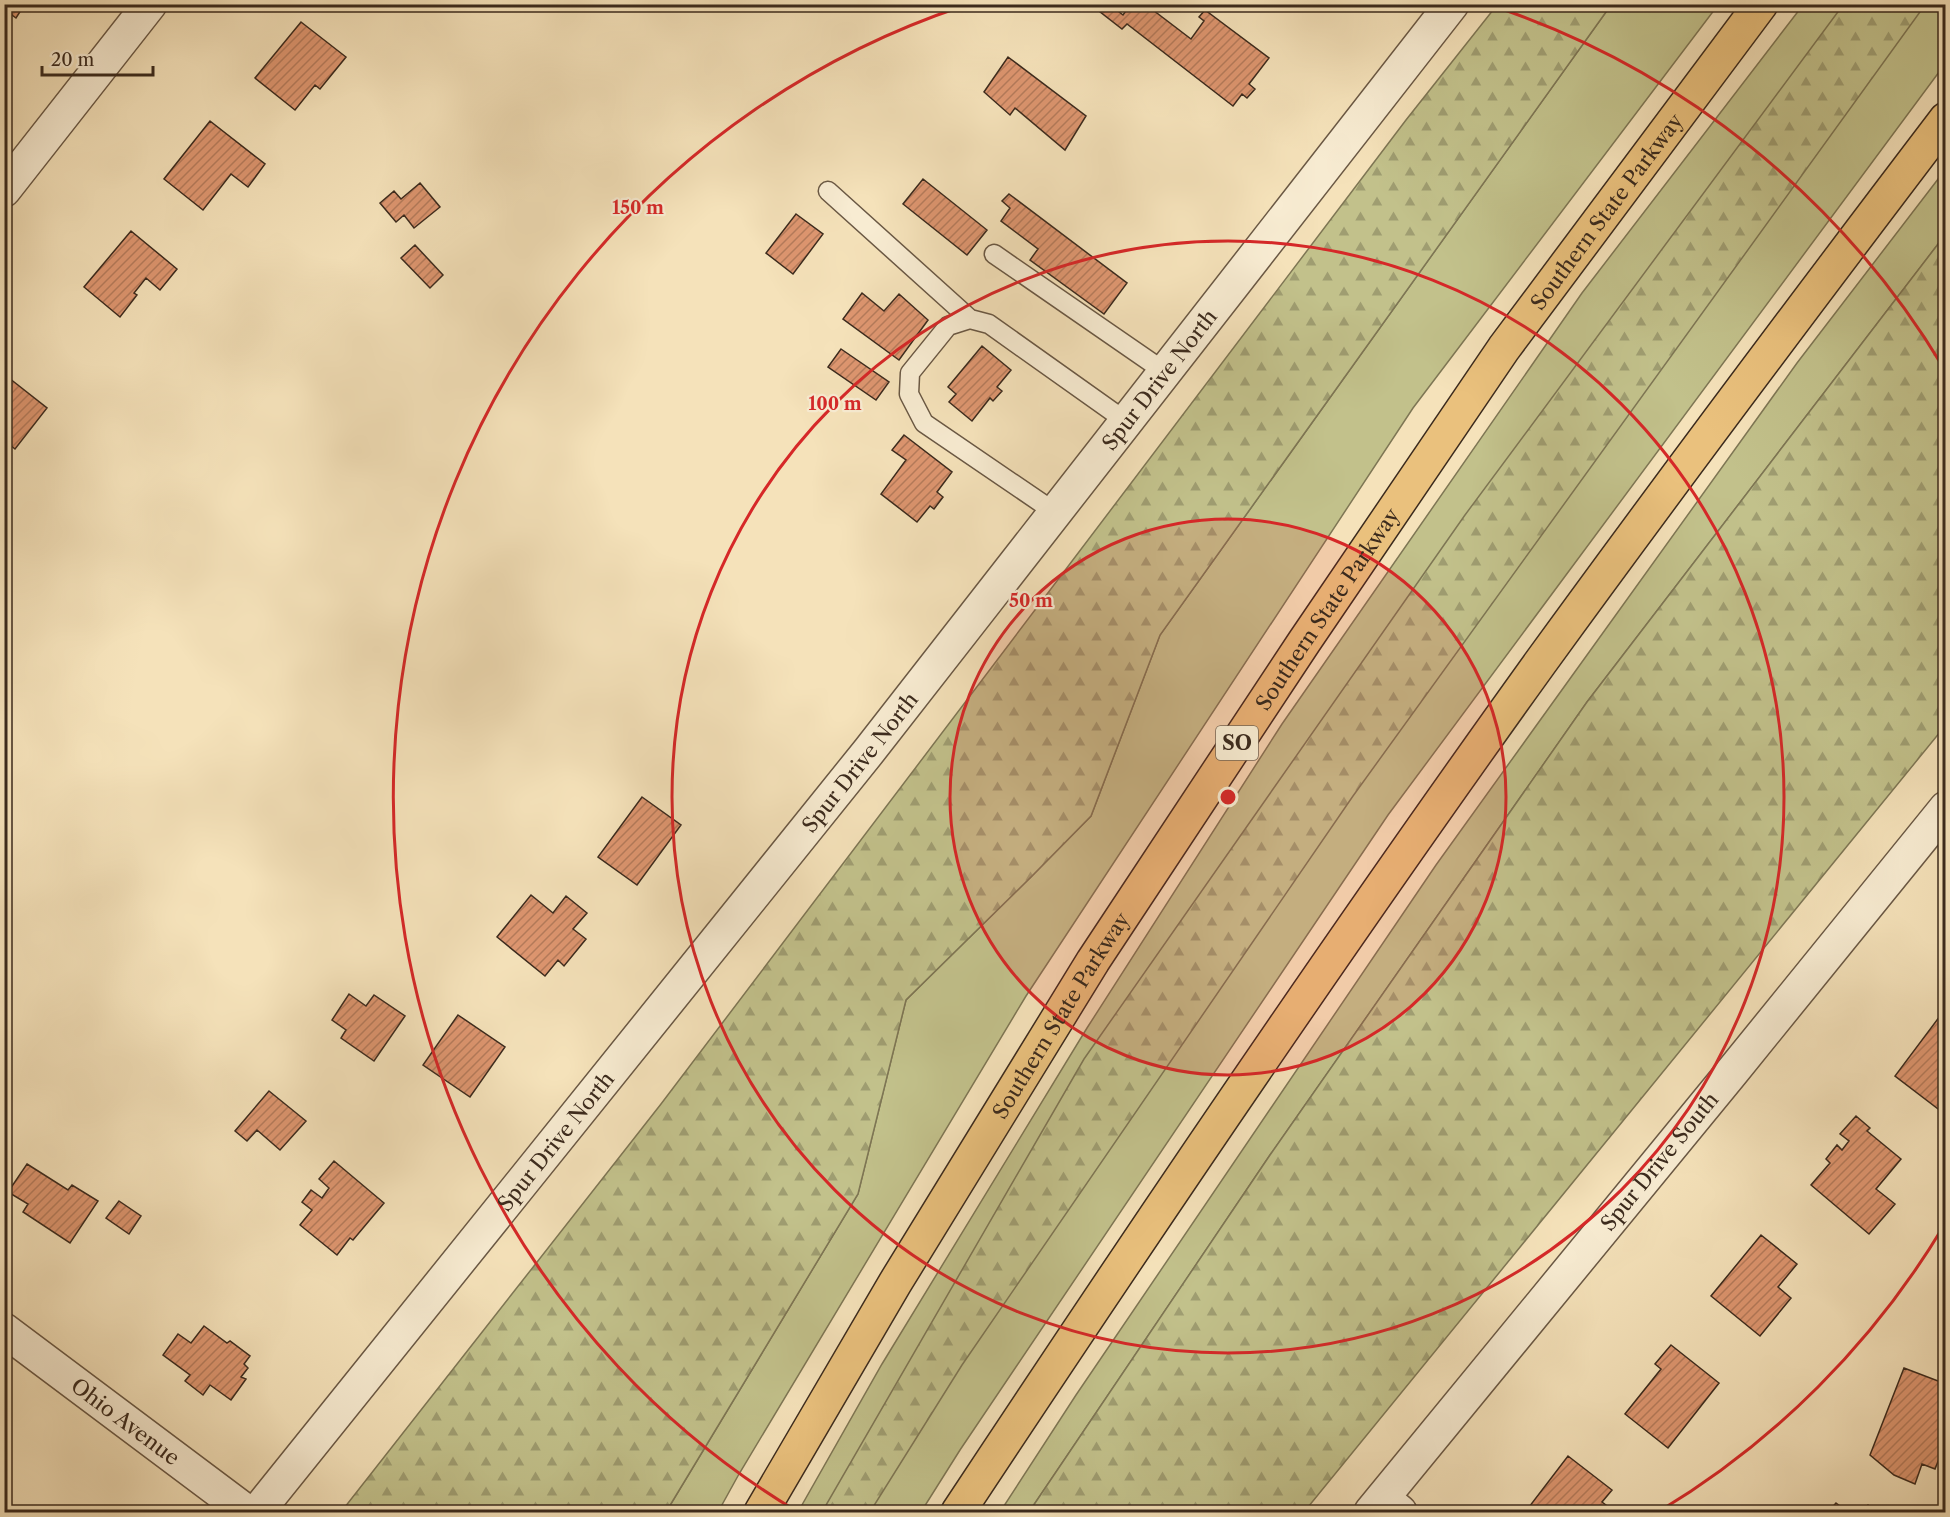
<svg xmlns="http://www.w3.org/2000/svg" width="1950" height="1517" viewBox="0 0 1950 1517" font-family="'Libre Caslon Text',serif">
	<defs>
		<pattern id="forest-firs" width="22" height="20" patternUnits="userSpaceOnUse" patternTransform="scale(1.5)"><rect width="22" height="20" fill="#c2c18b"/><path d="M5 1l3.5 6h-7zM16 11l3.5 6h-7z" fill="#9f9d71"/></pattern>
		<pattern id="building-hatch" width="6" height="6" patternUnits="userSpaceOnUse" patternTransform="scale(1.5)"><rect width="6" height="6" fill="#de9670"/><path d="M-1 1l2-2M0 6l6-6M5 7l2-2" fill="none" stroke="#b57b5b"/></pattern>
	</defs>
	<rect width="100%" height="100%" fill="#f5e2ba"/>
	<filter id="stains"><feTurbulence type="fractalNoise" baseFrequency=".00333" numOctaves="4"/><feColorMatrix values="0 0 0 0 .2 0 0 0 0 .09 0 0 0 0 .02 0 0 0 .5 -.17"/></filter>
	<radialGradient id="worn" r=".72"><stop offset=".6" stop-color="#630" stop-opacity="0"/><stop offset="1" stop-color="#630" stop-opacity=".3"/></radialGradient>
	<!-- grass -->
	<path fill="#c2c18b" stroke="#7e7654" stroke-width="1.5" d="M1611,5H1718L1413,408L1026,996L739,1474L718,1512H666L858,1194L906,1000L1031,877L1091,816L1160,635Z
		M1803,5H1945V64L1388,815L960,1450L921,1512H798L882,1364L1087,1028L1282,724L1582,293Z
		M1945,170V235L1587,702L1270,1155L1029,1512H1000L1076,1395L1436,865L1797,363Z"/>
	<!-- forest -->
	<path fill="url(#forest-firs)" stroke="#7e7654" stroke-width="1.5" d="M1497,5H1611L1160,635L1091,816L1031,877L906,1000L858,1194L666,1512H341L661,1104L1406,120Z
		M1843,5H1925L1353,796L962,1365L870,1512H822L1084,1059L1465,515Z
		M1945,235V726L1304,1512H1029L1270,1155L1587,702Z"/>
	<!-- building -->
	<path fill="url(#building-hatch)" stroke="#3b2a1d" stroke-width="1.5" d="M4,4H25L16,18L4,9Z
		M1104,4H1109L1123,15L1131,4H1145L1191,39L1204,21L1199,17L1205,10L1269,58L1249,84L1255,89L1247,98L1242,94L1233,106L1127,24L1122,29L1099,11Z
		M301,22L346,57L320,89L315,85L295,110L255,78Z
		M1008,57L1086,116L1065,150L1015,108L1010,115L984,92Z
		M210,121L265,164L248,187L231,174L203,210L164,179Z
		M923,179L987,230L967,255L903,204Z
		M420,183L440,207L414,228L404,215L396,222L380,203L394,191L401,199Z
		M1009,194L1127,283L1104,314L1030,260L1038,249L1001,221L1010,208L1002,201Z
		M796,214L823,234L793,274L766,253Z
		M131,231L177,269L160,290L146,278L134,293L137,295L120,317L84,287Z
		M415,245L443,275L430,288L401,258Z
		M862,293L884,311L899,294L928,320L899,360L843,319Z
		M982,346L1011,370L997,387L1002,391L993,401L990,398L972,421L949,402L956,394L948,387Z
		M841,349L889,382L876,400L828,367Z
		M9,378L47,408L15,449L4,440V384Z
		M904,435L952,472L937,492L943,497L934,509L930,506L917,522L881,494L906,460L892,450Z
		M642,797L681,825L637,885L598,857Z
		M531,895L553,913L566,896L587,913L573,929L586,939L564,966L558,960L545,976L497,937Z
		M349,994L366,1006L374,995L405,1016L374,1061L341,1038L346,1030L332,1020Z
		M1946,1008V1115L1895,1076Z
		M458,1015L505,1047L470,1097L423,1065Z
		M269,1091L306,1121L280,1150L257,1130L247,1141L235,1131Z
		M1856,1116L1870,1128L1867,1131L1901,1159L1876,1189L1895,1204L1869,1234L1811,1185L1830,1163L1826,1159L1837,1145L1842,1150L1849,1141L1840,1134Z
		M334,1161L384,1203L353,1240L350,1238L337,1255L300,1225L312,1210L302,1202L311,1190L322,1198L329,1188L319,1179Z
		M27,1164L68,1190L72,1185L98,1201L70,1243L23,1212L28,1204L8,1192Z
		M119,1201L141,1216L129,1234L106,1218Z
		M1761,1235L1797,1264L1778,1287L1791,1298L1760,1336L1711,1296Z
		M204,1326L227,1343L230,1341L250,1356L244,1364L248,1368L241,1377L246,1379L231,1400L210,1385L203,1395L185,1381L190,1375L163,1355L178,1334L191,1343Z
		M1671,1345L1719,1383L1668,1448L1625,1414L1661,1369L1655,1364Z
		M1904,1368L1946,1384V1441L1935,1469L1922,1464L1915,1484L1894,1475L1870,1455Z
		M1568,1456L1612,1490L1602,1502L1615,1512H1536L1529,1507Z
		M1836,1503L1848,1512H1828Z
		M1868,1505L1876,1512H1862Z"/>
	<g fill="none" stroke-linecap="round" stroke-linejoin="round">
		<!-- service casing -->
		<g stroke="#6a5844" stroke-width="21">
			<path id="service" d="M828,191L970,319
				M994,254L1165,372
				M1056,513L924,423L909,394L910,373L948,326L970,319L989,324L1127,422"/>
		</g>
		<!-- minor casing -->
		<g stroke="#6a5844" stroke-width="36">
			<g id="minor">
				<path d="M4,190L150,4"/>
				<path id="s1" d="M4,1330L247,1512"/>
				<path d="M1383,1498L1400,1512"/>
			</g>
		</g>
		<!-- tertiary casing -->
		<g stroke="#6a5844" stroke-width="36">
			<g id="tertiary">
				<path id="s2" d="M257,1512L869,751L1452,4"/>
				<path id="s3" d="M1371,1512L1732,1072L1946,808"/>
			</g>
		</g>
		<!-- motorway casing -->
		<g stroke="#3b2a1d" stroke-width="36">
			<g id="motorway">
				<path id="s4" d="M761,1512L895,1283L1093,961L1304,642L1504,348L1761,4"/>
				<path d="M958,1512C1147,1226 1340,941 1540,663C1673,480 1809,299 1946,119"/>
			</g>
		</g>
		<!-- service -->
		<use href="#service" stroke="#f8ecd2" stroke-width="18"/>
		<!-- minor -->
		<use href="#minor" stroke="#f8ecd2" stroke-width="33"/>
		<!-- tertiary -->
		<use href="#tertiary" stroke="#f8ecd2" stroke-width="33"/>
		<!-- motorway -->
		<use href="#motorway" stroke="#eac17d" stroke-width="33"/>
	</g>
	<!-- distance rings -->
	<circle cx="1228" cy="797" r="278" fill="#d62828" fill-opacity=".12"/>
	<g fill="none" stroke="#d62828" stroke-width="3">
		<circle cx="1228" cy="797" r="278"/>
		<circle cx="1228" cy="797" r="556"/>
		<path d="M1943 1227A834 834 0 0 1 1658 1512M798 1512A834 834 0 0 1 963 6M1493 6A834 834 0 0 1 1943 367"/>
	</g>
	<g text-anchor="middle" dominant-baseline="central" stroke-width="4.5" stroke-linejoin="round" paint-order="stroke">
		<!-- shield labels -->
		<rect fill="#f8ecd2" stroke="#746453" stroke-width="1.5" x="1216" y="726" width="42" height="34" rx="4.5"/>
		<g font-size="20" font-weight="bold" fill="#3b2a1d">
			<text x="1237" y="743">SO</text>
		</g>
		<!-- street labels -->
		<g font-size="21" fill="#3b2a1d" stroke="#f8ecd2">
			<text stroke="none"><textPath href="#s4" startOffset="1552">Southern State Parkway</textPath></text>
			<text stroke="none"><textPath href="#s2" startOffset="1448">Spur Drive North</textPath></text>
			<text stroke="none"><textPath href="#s4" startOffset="1066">Southern State Parkway</textPath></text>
			<text stroke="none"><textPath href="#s2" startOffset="962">Spur Drive North</textPath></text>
			<text stroke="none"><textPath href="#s4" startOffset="580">Southern State Parkway</textPath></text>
			<text stroke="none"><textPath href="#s2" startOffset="476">Spur Drive North</textPath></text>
			<text stroke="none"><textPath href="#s3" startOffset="454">Spur Drive South</textPath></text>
			<text stroke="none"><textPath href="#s1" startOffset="152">Ohio Avenue</textPath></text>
		</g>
	</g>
	<circle cx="1228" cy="797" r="9" fill="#d62828" stroke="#f8ecd2" stroke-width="3"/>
	<g font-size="18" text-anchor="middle" font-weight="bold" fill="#d62828" stroke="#f8ecd2" stroke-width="4.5" stroke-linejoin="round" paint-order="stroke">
		<text x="638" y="214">150 m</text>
		<text x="835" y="410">100 m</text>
		<text x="1031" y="607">50 m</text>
	</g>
	<!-- margin -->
	<rect width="1950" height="1517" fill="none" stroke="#f5e2ba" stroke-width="24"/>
	<rect x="6" y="6" width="1938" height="1505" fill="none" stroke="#3b2a1d" stroke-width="3"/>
	<rect x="12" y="12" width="1926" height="1493" fill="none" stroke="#3b2a1d" stroke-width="1.5"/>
	<!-- scale -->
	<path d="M42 66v9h111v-9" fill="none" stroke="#3b2a1d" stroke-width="3"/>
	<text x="51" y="66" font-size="18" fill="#3b2a1d" stroke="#f8ecd2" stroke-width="4.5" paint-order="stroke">20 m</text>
	<rect width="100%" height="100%" filter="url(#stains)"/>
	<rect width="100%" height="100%" fill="url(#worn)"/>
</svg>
